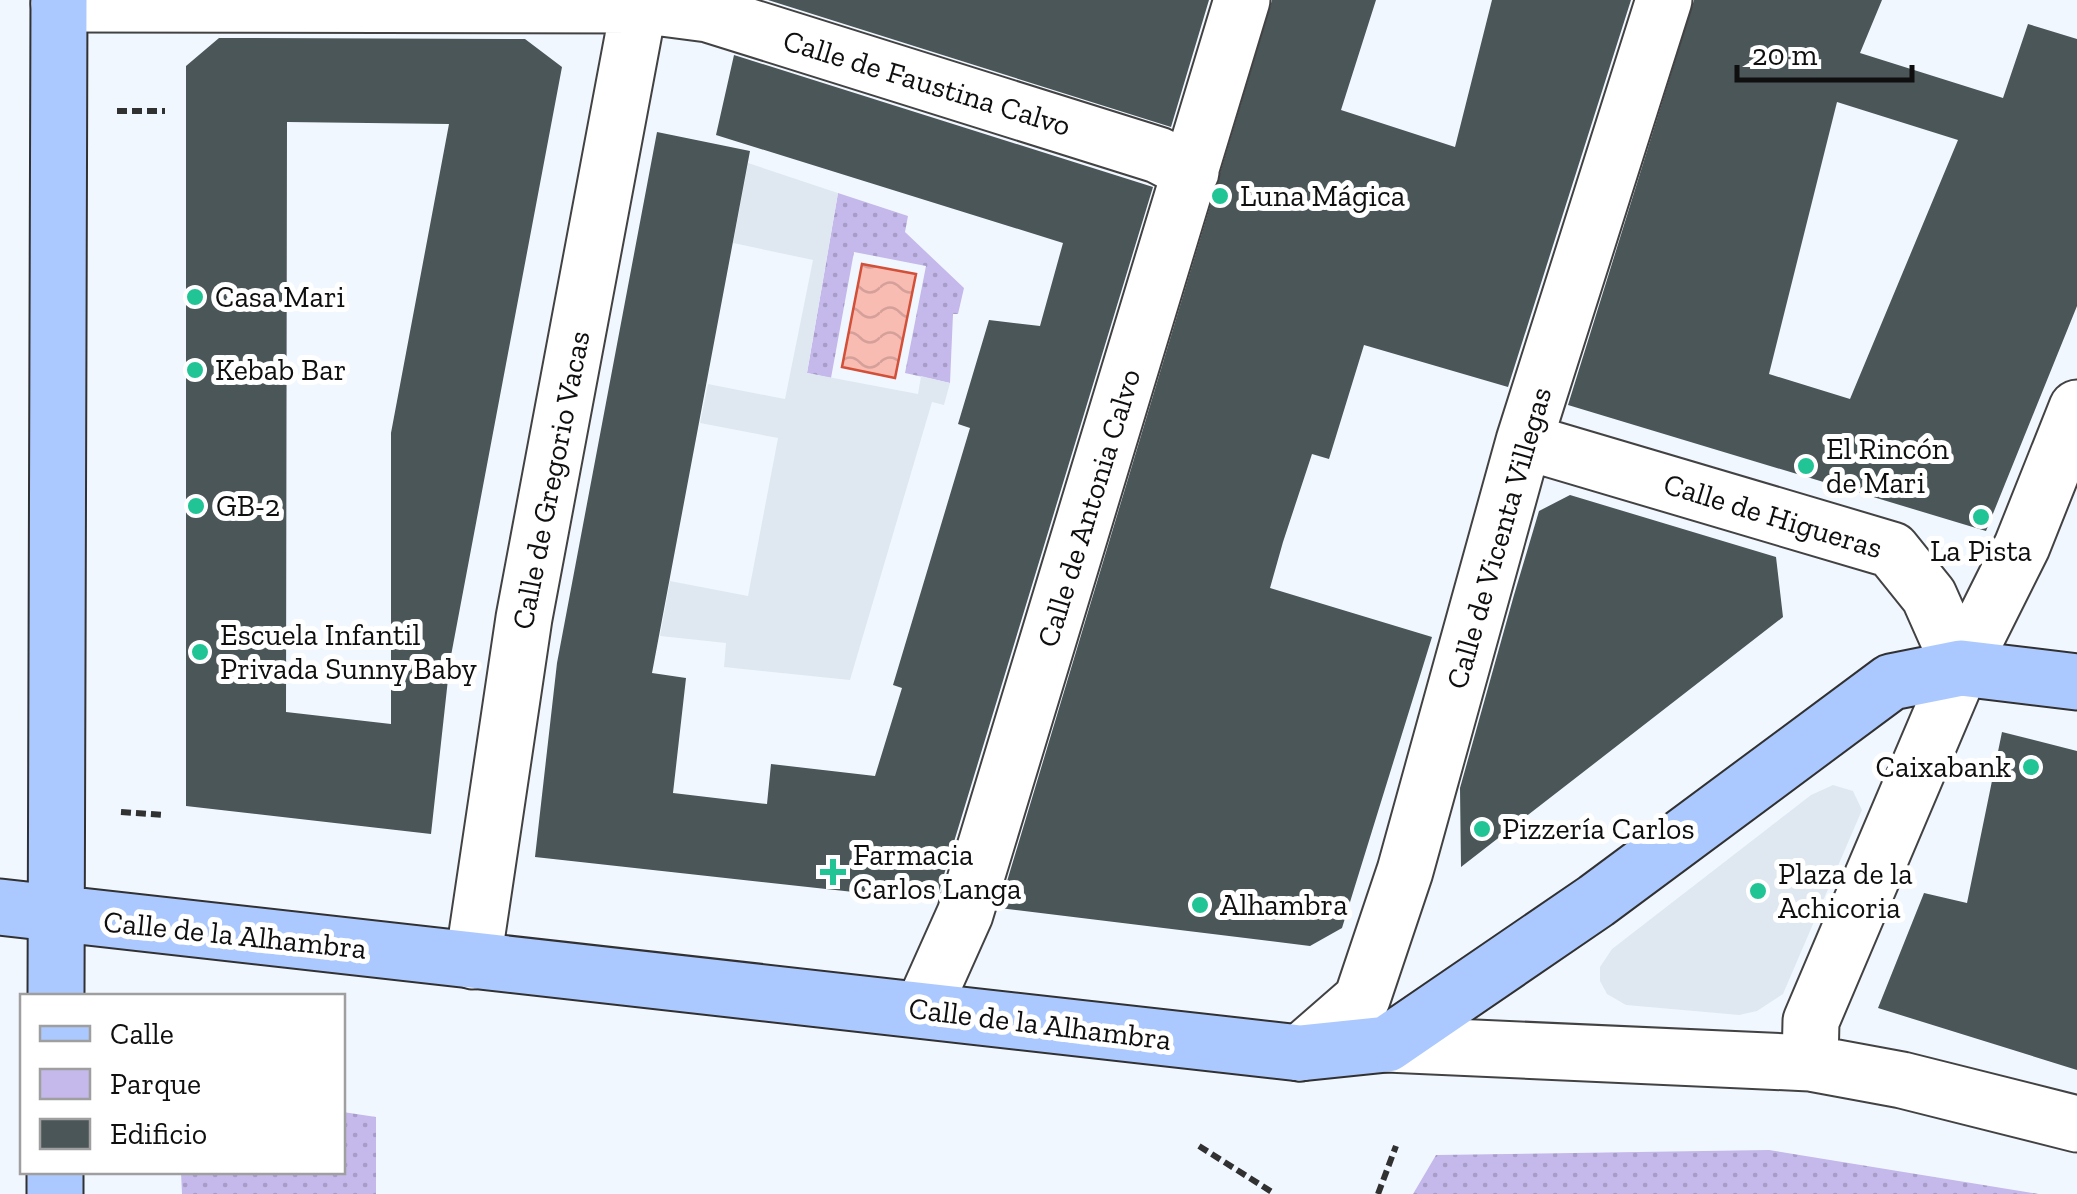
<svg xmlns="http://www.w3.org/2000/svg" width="2077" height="1194" viewBox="0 0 2077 1194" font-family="'Zilla Slab',serif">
	<defs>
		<pattern id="green-dots" width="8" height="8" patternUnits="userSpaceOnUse" patternTransform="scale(2.5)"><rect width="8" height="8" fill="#c5b8eb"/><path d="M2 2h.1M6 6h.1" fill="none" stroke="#a89dc8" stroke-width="1.8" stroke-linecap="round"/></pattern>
		<pattern id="water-waves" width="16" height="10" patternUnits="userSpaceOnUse" patternTransform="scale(2.5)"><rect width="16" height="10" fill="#f9bcb3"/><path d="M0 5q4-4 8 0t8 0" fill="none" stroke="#d4a099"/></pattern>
	</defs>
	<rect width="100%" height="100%" fill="#f1f7ff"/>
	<!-- green -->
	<path fill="url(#green-dots)" d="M838,193L908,216L905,232L964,288L958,314H953L950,383L905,373L926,266L854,252L831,378L807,373Z
		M343,1112L376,1117V1194H182L181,1172H342Z
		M1769,1150L2039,1194H1413L1436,1155Z"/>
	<!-- plaza -->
	<path fill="#dfe8f0" d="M748,163L838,193L807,373L918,394L921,376L950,383L944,405L932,402L850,680L724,667L726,643L660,636L670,581L748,596L778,438L700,423L708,384L785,399L813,260L733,243Z
		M1833,785L1853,791L1862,810L1783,994L1757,1011L1739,1015L1626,1005L1607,994L1600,981V967L1612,949L1811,795Z"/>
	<!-- water -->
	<path fill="url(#water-waves)" stroke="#d34f37" stroke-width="2.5" d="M862,264L916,274L895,378L842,367Z"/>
	<!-- building -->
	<path fill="#4b5658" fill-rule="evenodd" d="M768,0H1209L1171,127Z
		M1272,0H1376L1341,110L1455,147L1492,0H1631L1508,387L1364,345L1329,459L1312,454L1283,542L1270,588L1432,637L1342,928L1310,946L999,908Z
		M1694,0H1882L1860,53L2003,98L2028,24L2077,39V306L1986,531L1568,405ZM1837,102L1958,140L1850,399L1769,374Z
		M219,38L525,39L562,67L450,661L431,834L186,806V66ZM287,122L449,124L391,433V724L286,712Z
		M734,55L1153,187L936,901L535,857L557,663L657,132L750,151L652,673L686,678L673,793L767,804L771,764L875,776L902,688L893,685L970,428L958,424L989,320L1040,326L1063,243L716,135Z
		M1570,495L1776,557L1783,617L1461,867L1460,788L1514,595L1539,511Z
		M2002,732L2077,751V1070L1878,1008L1924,893L1967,903Z"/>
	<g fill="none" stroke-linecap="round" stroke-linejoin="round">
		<!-- street casing -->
		<g stroke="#424242" stroke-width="59">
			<path id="street" d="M59,4L639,5L708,14L1158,155L1191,172
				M1524,441L1892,550L1929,596L1961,668
				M473,961L524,618L640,0
				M922,1010L965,914L1242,0
				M1387,1044L1810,1063L1902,1080L2077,1124
				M1300,1053L1362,999L1405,871L1524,441L1664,0
				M1810,1063L1811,1021L1961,668L2022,546L2077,408"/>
		</g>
		<!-- secondary casing -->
		<g stroke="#313131" stroke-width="59">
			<path id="secondary" d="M0,907L1300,1053L1387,1044L1596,901L1891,682L1961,668L2077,682
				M56,996L59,0
				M55,1194V1172"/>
		</g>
		<!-- path -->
		<path stroke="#313131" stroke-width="6" stroke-dasharray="10 5" stroke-linecap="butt" d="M117,111H165
			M121,812L165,815
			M1199,1146L1275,1194
			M1378,1194L1396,1146"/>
		<!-- street -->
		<use href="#street" stroke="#fff" stroke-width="55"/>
		<!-- secondary -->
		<use href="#secondary" stroke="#acc9ff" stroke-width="55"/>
	</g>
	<!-- markers -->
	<g fill="#21c595" stroke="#fff" stroke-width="4">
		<circle cx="1220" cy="196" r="10"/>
		<circle cx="195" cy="297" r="10"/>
		<circle cx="195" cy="370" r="10"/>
		<circle cx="1806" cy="466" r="10"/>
		<circle cx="196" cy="506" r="10"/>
		<circle cx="1981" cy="517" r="10"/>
		<circle cx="200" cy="652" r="10"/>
		<circle cx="2031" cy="767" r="10"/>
		<circle cx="1482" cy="829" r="10"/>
		<path d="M828 857h10v10h10v10h-10v10h-10v-10h-10v-10h10z"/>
		<circle cx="1758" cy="891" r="10"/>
		<circle cx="1200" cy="905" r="10"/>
	</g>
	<g text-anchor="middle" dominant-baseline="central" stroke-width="10" stroke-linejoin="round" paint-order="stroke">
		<!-- street labels -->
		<g font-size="30" fill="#0f0f0f" stroke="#fff">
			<text transform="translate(927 83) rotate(17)">Calle de Faustina Calvo</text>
			<text transform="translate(551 480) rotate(-79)">Calle de Gregorio Vacas</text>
			<text transform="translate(1089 508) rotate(-73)">Calle de Antonia Calvo</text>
			<text transform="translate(1773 516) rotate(17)">Calle de Higueras</text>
			<text transform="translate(1499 538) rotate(-74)">Calle de Vicenta Villegas</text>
			<text transform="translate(235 935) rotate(6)">Calle de la Alhambra</text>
			<text transform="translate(1040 1024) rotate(7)">Calle de la Alhambra</text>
		</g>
		<!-- poi labels -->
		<g font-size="30" fill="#0f0f0f" stroke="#fff" text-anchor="start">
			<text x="1240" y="196">Luna Mágica</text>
			<text x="215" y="297">Casa Mari</text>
			<text x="215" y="370">Kebab Bar</text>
			<text x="1826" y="449">El Rincón<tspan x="1826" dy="34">de Mari</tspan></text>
			<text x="216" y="506">GB-2</text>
			<text x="1981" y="551" text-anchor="middle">La Pista</text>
			<text x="220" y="635">Escuela Infantil<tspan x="220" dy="34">Privada Sunny Baby</tspan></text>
			<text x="2011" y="767" text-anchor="end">Caixabank</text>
			<text x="1502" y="829">Pizzería Carlos</text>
			<text x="853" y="855">Farmacia<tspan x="853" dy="34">Carlos Langa</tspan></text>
			<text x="1778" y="874">Plaza de la<tspan x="1778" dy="34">Achicoria</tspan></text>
			<text x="1220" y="905">Alhambra</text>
		</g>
	</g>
	<!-- legend -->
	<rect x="20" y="994" width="325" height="180" fill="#ffffff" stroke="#9f9f9f" stroke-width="2.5"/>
	<rect x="40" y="1026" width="50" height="15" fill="#acc9ff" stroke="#9f9f9f" stroke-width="2.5"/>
	<text x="110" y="1044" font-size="30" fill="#0f0f0f">Calle</text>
	<rect x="40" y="1069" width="50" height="30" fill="#c5b8eb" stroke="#9f9f9f" stroke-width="2.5"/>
	<text x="110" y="1094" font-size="30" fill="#0f0f0f">Parque</text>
	<rect x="40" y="1119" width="50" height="30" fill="#4b5658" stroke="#9f9f9f" stroke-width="2.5"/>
	<text x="110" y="1144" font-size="30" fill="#0f0f0f">Edificio</text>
	<!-- scale -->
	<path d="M1737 65v15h175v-15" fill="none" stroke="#0f0f0f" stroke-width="5"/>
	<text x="1752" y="65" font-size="30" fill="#0f0f0f" stroke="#ffffff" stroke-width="8" paint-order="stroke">20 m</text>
</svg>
